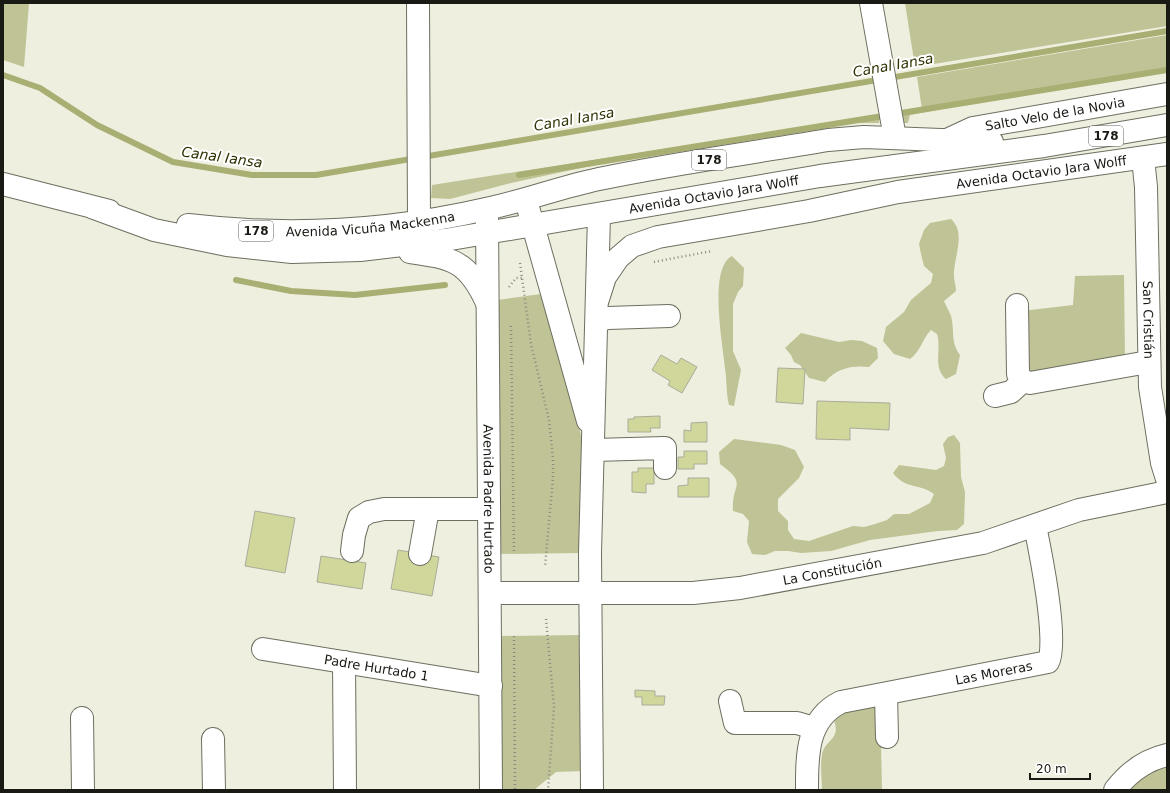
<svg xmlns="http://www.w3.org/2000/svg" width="1170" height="793" viewBox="0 0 1170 793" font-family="'DejaVu Sans',sans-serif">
	<rect width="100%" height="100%" fill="#eeefde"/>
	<!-- green -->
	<path fill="#bfc396" d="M3,3H29L24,67L3,60Z
		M905,3H1167V26L915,67Z
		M1167,35V70L985,101L910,115L908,123H903L900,113L922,109L917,77Z
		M880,115L879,123H850L815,128L595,165L511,183L450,199L431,198L432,185Z
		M951,219C967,233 953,258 954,276C954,281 956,286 956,291L944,301C946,306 949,311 951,316C955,331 950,341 960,355L956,374L946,379C932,367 942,350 937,334L931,330C922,339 921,351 910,359L894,354L883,341L886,327L904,312L911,300L931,283L933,274L924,266L921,254L919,244L924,230L930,223Z
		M732,256L744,268L743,286L738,292L733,304V351L741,370L734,406L729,405C726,393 727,381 725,368C723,345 708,268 732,256Z
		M1124,275L1125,361L1027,376L1022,311L1073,305L1075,276Z
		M541,294L583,442L580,553L498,554V300Z
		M801,333L839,342L851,340L862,341L877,348L878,358L869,367C852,365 837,368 825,382L809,378L800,365L794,362L791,355L785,348Z
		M954,435L960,443L961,477L965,492L964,524L957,530L938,531L870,540L831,551L801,553L788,551H775L765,555L752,554L747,542L749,521L743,514L733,511C731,483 749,485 720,464L719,452L734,439L781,445L795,450L804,467L799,478L778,499V511L788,521V530L794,539L809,541L853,526L864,527L875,524L887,520L894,514H909L930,503L934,494C920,483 906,490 893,473L899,465L936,470L944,466L946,458L943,444L948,437Z
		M581,635L583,771L556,772L534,790H500L499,636Z
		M880,700L882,790H822C822,779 820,766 822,755C824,739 844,740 832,716Z
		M1167,761V790H1122Z"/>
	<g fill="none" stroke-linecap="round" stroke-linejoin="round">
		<!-- stream -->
		<path stroke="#a9ae73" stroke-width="6" d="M3,75L40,88L97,125L173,162L252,175H316L1167,31
			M519,175L1167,70
			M236,280L291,291L355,295L445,285"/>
	</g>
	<!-- building -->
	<path fill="#d1d69a" stroke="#aaac9b" d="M661,355L677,364L681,358L697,367L682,393L668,385L670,381L652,370Z
		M778,368L805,369L803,404L776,402Z
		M817,401L890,403L889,430L850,428V440L816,439Z
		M660,416V428H650L651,432H628V419H634V417Z
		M707,422V442H684V430L691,431V423Z
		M684,451H707V464H694V469H678V457H684Z
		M638,468H654V484H646V493L632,492V472H638Z
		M688,478H709V497H678V486L688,485Z
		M255,511L295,518L285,573L245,566Z
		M398,550L439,557L432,596L391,589Z
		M321,556L366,563L362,589L317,582Z
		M635,690L655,691V696H665L664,705H642V697H635Z"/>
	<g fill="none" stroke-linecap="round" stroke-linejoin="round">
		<!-- minor casing -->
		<g stroke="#6d6f60" stroke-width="24">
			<g id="minor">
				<path d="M418,3L419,222"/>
				<path d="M871,3L895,138"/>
				<path id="s1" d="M945,141L973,128L1167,94"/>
				<path id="s2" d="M1143,158L1146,187L1150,387L1162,463L1167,479"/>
				<path id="s3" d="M598,299L605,277L618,258L632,246L658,237L809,211L898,192L1167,154"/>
				<path d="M1017,305L1018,374L1023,381L1030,383L1148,362"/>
				<path d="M597,321L608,318L669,316"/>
				<path d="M995,396L1011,392L1023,381"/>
				<path d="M594,450L665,448V468"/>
				<path d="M352,551L354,535L359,518L369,512L384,509H489"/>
				<path d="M420,554L428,509"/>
				<path id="s4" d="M490,593H693L740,588L983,543L1079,510L1167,492"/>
				<path id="s5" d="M263,649L491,686"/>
				<path d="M344,662L345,790"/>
				<path d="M886,694L887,737"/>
				<path d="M730,701L735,723H797L814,728"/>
				<path d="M82,718L83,790"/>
				<path d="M213,739L214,790"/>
				<path id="s6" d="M807,790C807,757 806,719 841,702L1048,662C1059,644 1040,550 1035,526"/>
				<path d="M1115,790C1128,773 1145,760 1167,755"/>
			</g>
		</g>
		<!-- major casing -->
		<g stroke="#6d6f60" stroke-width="24">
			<g id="major">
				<path d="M3,184L109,211"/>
				<path id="s7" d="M94,208L154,230L227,245L292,252L360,250L445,240L820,176L1044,146L1167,125"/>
				<path d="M529,211L588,421"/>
				<path id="s8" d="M487,218L491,790"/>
				<path id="s9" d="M188,225C289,237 386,232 486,209C524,201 561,187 599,179C675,163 752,153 828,140L864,137L992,142"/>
				<path d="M410,252C453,258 468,261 487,303"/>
				<path d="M592,790L590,553L599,215"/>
			</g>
		</g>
		<!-- path -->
		<path stroke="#8a8b7f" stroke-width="2.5" stroke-dasharray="1 3" stroke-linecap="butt" d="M654,262L712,251
			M520,263L531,344L549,420L553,458V477L545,567
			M509,287L516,278H523
			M511,326L514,554
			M546,619L554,707L548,790
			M514,636L515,790"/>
		<!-- minor -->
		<use href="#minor" stroke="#fff" stroke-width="22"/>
		<!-- major -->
		<use href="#major" stroke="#fff" stroke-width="22"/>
	</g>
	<g text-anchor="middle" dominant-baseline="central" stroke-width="4" stroke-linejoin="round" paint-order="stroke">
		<!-- shield labels -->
		<g fill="#fff" stroke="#5e5f5a" stroke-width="1">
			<rect x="1089" y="126" width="34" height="20" rx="3"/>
			<rect x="692" y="150" width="34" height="20" rx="3"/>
			<rect x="239" y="221" width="34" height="20" rx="3"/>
		</g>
		<g font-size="12" font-weight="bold" fill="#191a14">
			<text x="1106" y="136">178</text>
			<text x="709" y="160">178</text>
			<text x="256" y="231">178</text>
		</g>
		<!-- street labels -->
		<g font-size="13" fill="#191a14" stroke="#fff">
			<text stroke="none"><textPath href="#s1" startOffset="114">Salto Velo de la Novia</textPath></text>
			<text stroke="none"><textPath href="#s3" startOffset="481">Avenida Octavio Jara Wolff</textPath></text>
			<text stroke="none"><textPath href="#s7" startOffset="630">Avenida Octavio Jara Wolff</textPath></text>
			<text stroke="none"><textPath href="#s9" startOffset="183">Avenida Vicuña Mackenna</textPath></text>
			<text stroke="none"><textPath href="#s2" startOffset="162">San Cristián</textPath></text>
			<text stroke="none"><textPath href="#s8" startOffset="281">Avenida Padre Hurtado</textPath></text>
			<text stroke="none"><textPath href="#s4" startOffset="344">La Constitución</textPath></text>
			<text stroke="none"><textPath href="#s5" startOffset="115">Padre Hurtado 1</textPath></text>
			<text stroke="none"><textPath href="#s6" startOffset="256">Las Moreras</textPath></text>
		</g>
		<!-- water labels -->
		<g font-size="14" font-style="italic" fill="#303202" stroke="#fff">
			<text transform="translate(893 65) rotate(-10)">Canal Iansa</text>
			<text transform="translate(574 119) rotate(-10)">Canal Iansa</text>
			<text transform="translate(222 157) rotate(8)">Canal Iansa</text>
		</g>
	</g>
	<!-- border -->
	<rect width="1170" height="793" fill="none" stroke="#191a14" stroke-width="8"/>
	<!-- scale -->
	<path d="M1030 773v6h60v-6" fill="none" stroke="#191a14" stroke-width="2"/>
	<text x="1036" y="773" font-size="12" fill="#191a14" stroke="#ffffff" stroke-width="3" paint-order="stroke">20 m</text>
</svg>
